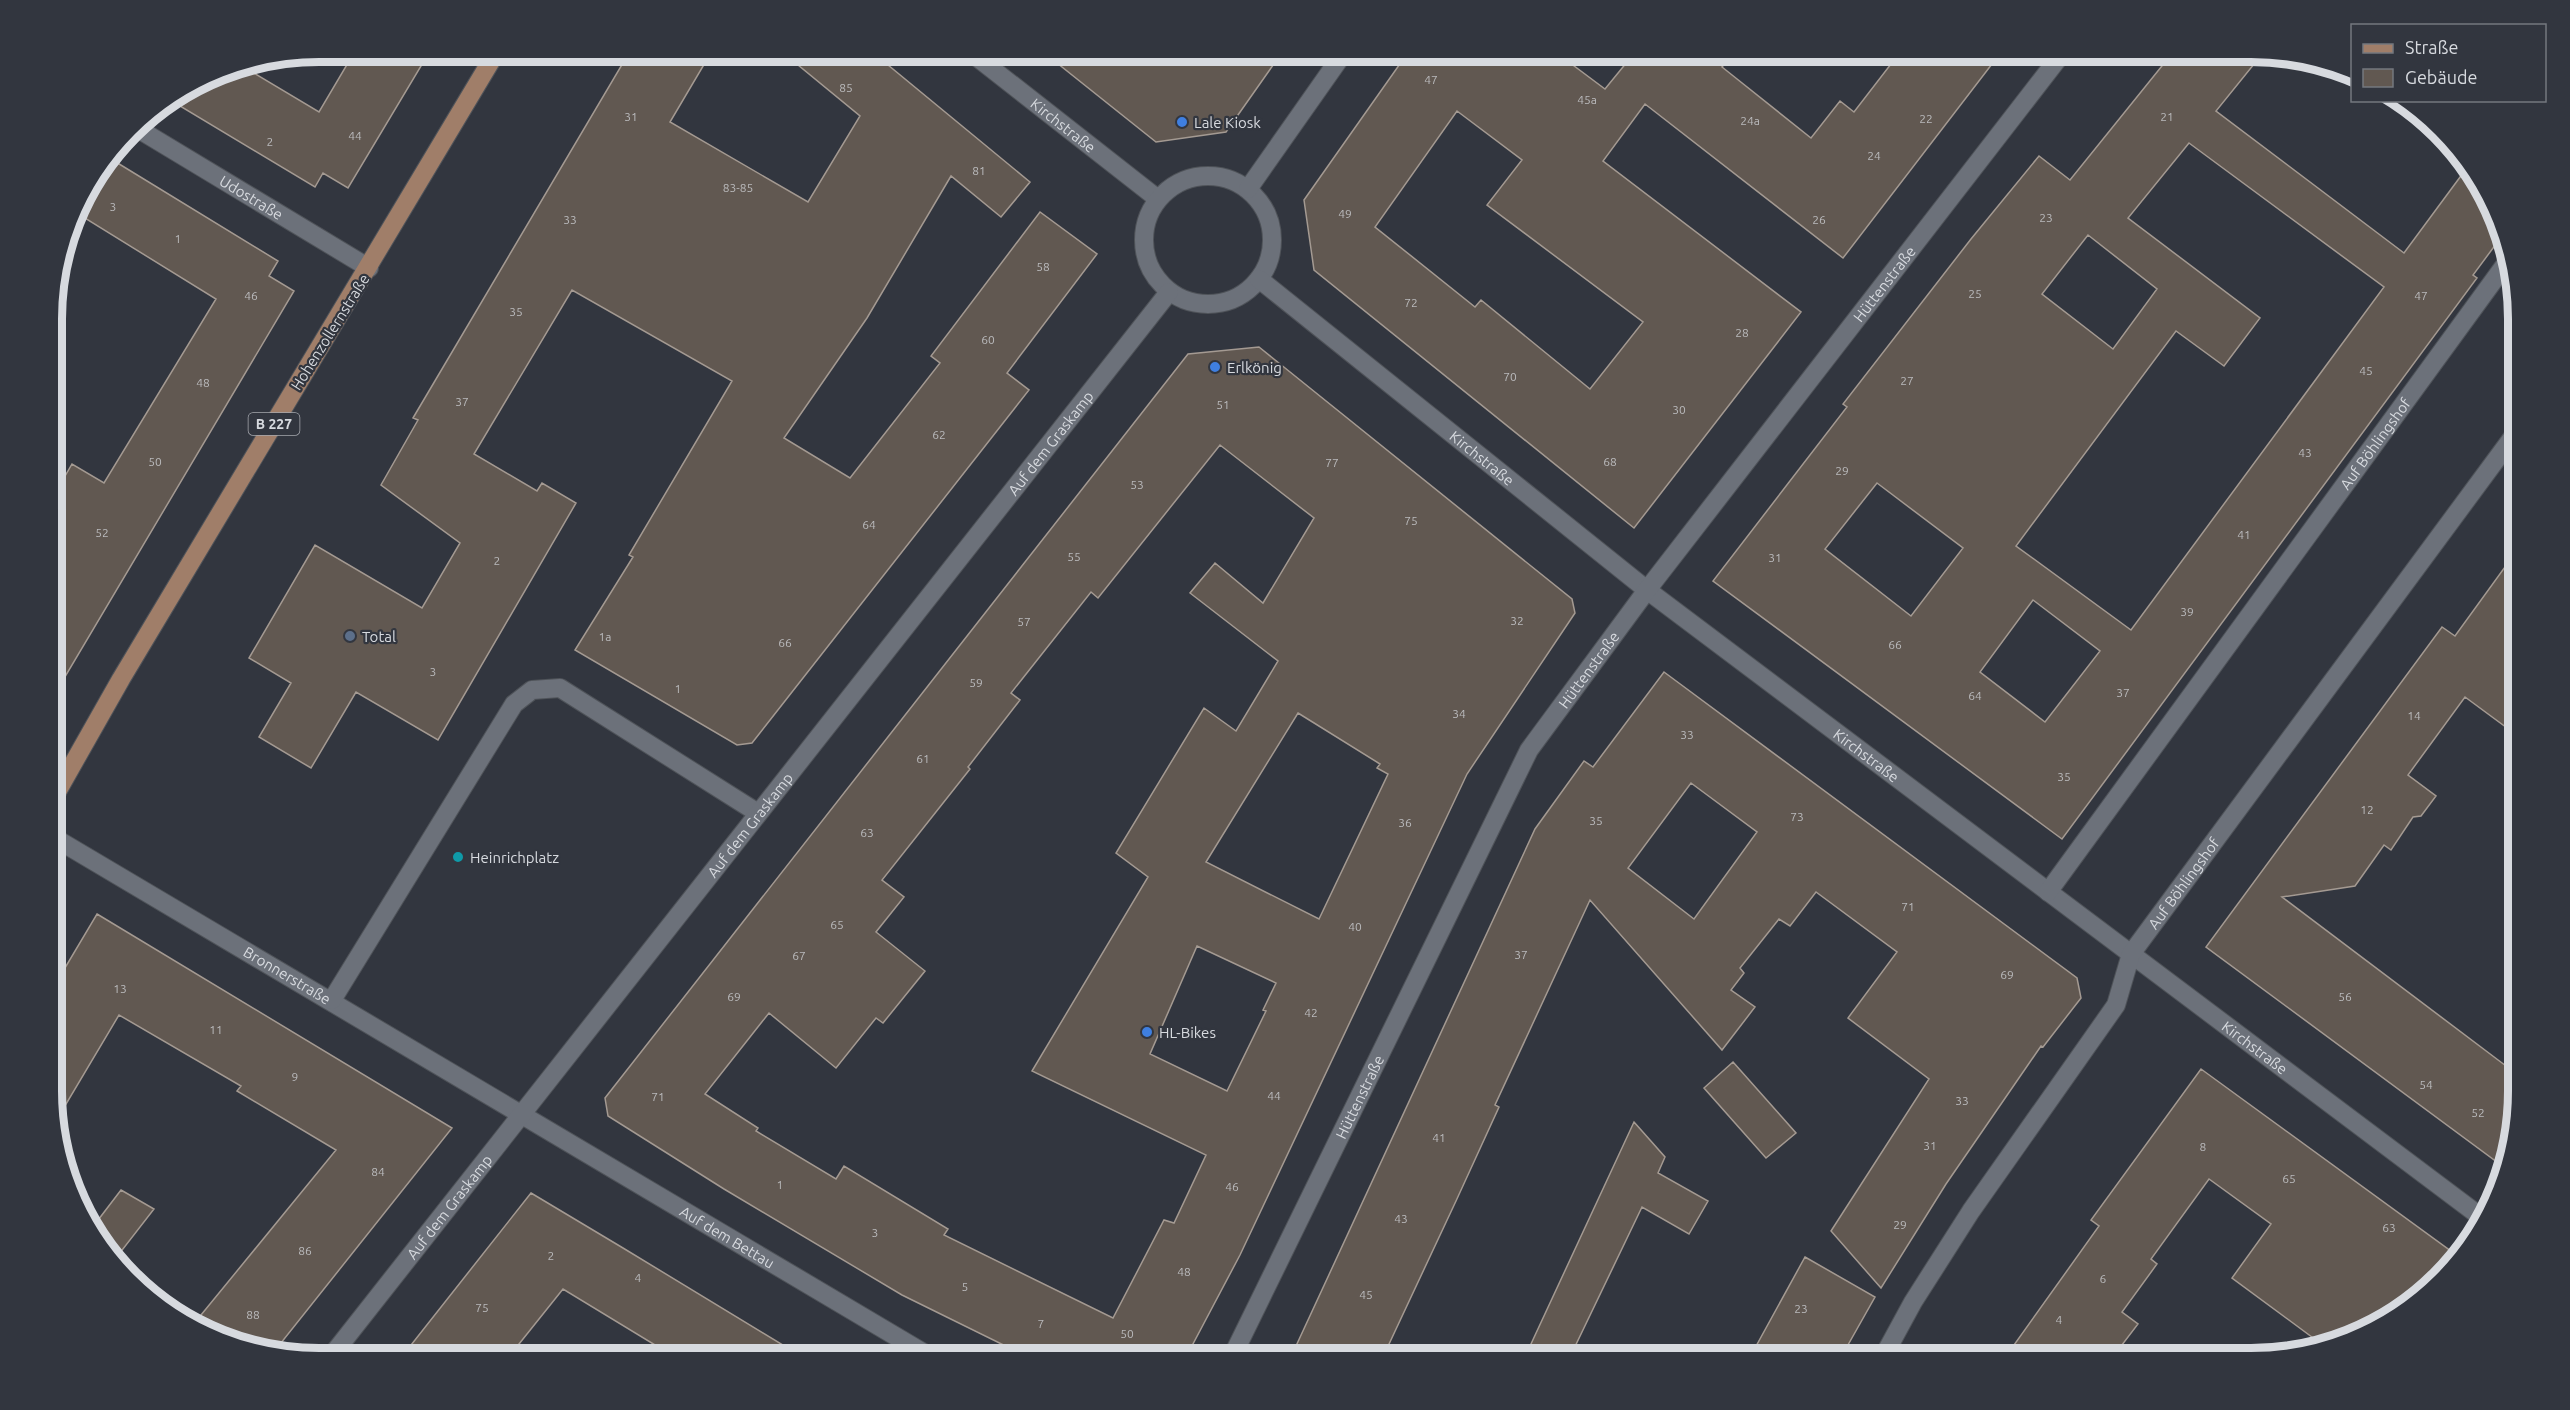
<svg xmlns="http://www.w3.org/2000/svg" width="2570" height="1410" viewBox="0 0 2570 1410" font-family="Ubuntu,sans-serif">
	<rect width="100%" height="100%" fill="#32363f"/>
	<!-- building -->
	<path fill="#615851" stroke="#a49a92" stroke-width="1.5" fill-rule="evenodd" d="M355,51H430L348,188L323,173L315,187L170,100L217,71L242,66L319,112Z
		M630,51H712L670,122L808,202L860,116L781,51H871L1030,182L1001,217L951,176L867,318L784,438L850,478L940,363L931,356L1040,212L1097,254L1007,373L1029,390L752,743L737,745L575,650L633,557L629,555L732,381L572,290L474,454L537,491L542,483L576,503L438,740L356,692L311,768L259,737L291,683L249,658L315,545L422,608L460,543L381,485L418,420L413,418Z
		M1042,51H1283L1226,132L1156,142Z
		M1409,51H1554L1605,89L1636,51H1735L1722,67L1811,138L1840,101L1854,112L1901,51H2002L1843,258L1645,104L1603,161L1801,312L1634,528L1314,270L1304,200ZM1457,111L1522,160L1487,205L1643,322L1590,389L1481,300L1475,307L1375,227Z
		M2174,51L2263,53L2216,111L2404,253L2469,165L2474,170L2505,232L2473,275L2477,278L2062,839L1713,581L1847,407L1843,404L1971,239L2039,156L2070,180ZM2189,143L2384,287L2131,630L2016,546L2176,331L2224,366L2260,318L2128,218ZM2088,235L2157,289L2113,349L2042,294ZM1877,483L1963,548L1911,616L1825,549ZM2033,600L2100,651L2045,722L1980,672Z
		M111,159L278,261L269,276L294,291L53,697V497L72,464L104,483L216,299L75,212L79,200Z
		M1259,347L1572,599L1575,613L1467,774L1240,1255L1185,1359H1032L902,1295L724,1189L608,1116L605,1098L1188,354ZM1220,445L1314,518L1263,603L1215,563L1190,593L1278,661L1236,731L1204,708L1116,853L1148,877L1032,1071L1206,1155L1174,1223L1164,1220L1113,1318L944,1235L948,1229L844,1166L836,1179L756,1131L758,1128L705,1094L769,1013L836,1068L876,1018L883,1023L925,971L876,932L904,897L882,880L970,769L968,767L1020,700L1011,693L1091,592L1098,598ZM1298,713L1380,764L1377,768L1388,774L1319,919L1206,862ZM1197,946L1276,983L1263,1010L1266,1011L1227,1091L1150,1054Z
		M2518,549V736L2465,697L2408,775L2436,796L2421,816L2413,817L2391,850L2384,845L2355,886L2282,897L2518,1075V1108L2501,1165L2206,947L2442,627L2455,636Z
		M1664,672L2077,978L2081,998L2043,1047L2041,1046L1946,1184L1881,1288L1831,1231L1929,1079L1848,1018L1897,952L1816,892L1790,926L1779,919L1740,968L1744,973L1731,990L1755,1007L1722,1050L1590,900L1495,1105L1499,1107L1456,1201L1382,1359H1290L1535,829L1584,761L1593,767ZM1691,783L1757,832L1694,919L1628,868Z
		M97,914L452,1128L273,1353L250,1350L192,1326L336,1150L237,1091L241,1086L119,1015L53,1126V988Z
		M1733,1062L1796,1133L1766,1158L1704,1088Z
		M2201,1069L2459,1257L2441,1280L2385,1323L2320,1343L2232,1278L2271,1224L2209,1179L2151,1259L2157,1264L2122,1312L2138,1324L2112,1358L2004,1359L2099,1226L2091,1220Z
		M1634,1122L1665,1157L1658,1173L1708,1201L1689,1234L1642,1207L1569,1359H1524Z
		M121,1190L154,1209L116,1258L96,1240L92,1228Z
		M531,1193L623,1248L806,1359H678L563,1289L507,1359H400Z
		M1805,1257L1875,1297L1840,1359H1749Z"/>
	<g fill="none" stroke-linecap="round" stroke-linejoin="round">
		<!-- street casing -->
		<g stroke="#4f5359" stroke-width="20">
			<g id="street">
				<path id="s1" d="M969,51L1158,199"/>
				<path id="s2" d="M135,127L369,268"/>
				<circle cx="1208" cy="240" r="64"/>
				<path d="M1248,189L1345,51"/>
				<path id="s3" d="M1259,279L1647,590L2485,1220"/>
				<path id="s4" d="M53,837C348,1009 640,1186 934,1359"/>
				<path id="s5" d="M2048,892L2510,258"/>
				<path d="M332,1000L514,704L532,690L560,688L758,813"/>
				<path id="s6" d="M329,1359L1169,292"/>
				<path id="s7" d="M1231,1359L1529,750L1647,590L2064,51"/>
				<path id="s8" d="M1882,1359L1913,1302L1971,1211L2116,1005L2131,954L2518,430"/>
			</g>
		</g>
		<!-- primary casing -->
		<g stroke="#4f5359" stroke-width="20">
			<path id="primary" d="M53,799L121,679L497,51"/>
		</g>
		<!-- street -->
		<use href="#street" stroke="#6c717a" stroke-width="18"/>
		<!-- primary -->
		<use href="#primary" stroke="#a07e69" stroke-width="18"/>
	</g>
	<!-- markers -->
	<g fill="#3f7fe0" stroke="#32363f" stroke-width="2">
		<circle cx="1182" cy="122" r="6"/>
		<circle cx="1215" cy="367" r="6"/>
		<circle cx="1147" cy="1032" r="6"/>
	</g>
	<circle fill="#5c6f8a" stroke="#32363f" stroke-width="2" cx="350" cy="636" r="6"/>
	<circle fill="#0f9aa8" stroke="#32363f" stroke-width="2" cx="458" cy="857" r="6"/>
	<g text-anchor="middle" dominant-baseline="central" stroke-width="4.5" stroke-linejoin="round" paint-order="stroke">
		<!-- number labels -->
		<g font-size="12" fill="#bababc">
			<text x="1431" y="79">47</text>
			<text x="846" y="87">85</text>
			<text x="1587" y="99">45a</text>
			<text x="631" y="116">31</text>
			<text x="2167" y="116">21</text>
			<text x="1926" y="118">22</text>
			<text x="1750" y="120">24a</text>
			<text x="355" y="135">44</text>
			<text x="270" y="141">2</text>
			<text x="1874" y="155">24</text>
			<text x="979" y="170">81</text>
			<text x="738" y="187">83-85</text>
			<text x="113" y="206">3</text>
			<text x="1345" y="213">49</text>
			<text x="2046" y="217">23</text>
			<text x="570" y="219">33</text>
			<text x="1819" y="219">26</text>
			<text x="178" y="238">1</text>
			<text x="1043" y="266">58</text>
			<text x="1975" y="293">25</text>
			<text x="251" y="295">46</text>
			<text x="2421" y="295">47</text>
			<text x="1411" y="302">72</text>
			<text x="516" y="311">35</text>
			<text x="1742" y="332">28</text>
			<text x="988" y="339">60</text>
			<text x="2366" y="370">45</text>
			<text x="1510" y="376">70</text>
			<text x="1907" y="380">27</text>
			<text x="203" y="382">48</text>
			<text x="462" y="401">37</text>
			<text x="1223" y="404">51</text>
			<text x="1679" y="409">30</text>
			<text x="939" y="434">62</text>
			<text x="2305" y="452">43</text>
			<text x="155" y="461">50</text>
			<text x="1610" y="461">68</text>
			<text x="1332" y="462">77</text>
			<text x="1842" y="470">29</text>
			<text x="1137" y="484">53</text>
			<text x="1411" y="520">75</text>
			<text x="869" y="524">64</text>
			<text x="102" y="532">52</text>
			<text x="2244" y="534">41</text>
			<text x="1074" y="556">55</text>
			<text x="1775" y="557">31</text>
			<text x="497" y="560">2</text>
			<text x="2187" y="611">39</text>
			<text x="1517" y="620">32</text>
			<text x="1024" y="621">57</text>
			<text x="605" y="636">1a</text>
			<text x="785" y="642">66</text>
			<text x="1895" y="644">66</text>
			<text x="433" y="671">3</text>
			<text x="976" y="682">59</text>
			<text x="678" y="688">1</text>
			<text x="2123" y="692">37</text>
			<text x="1975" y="695">64</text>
			<text x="1459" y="713">34</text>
			<text x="2414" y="715">14</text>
			<text x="1687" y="734">33</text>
			<text x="923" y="758">61</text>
			<text x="2064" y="776">35</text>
			<text x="2367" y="809">12</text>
			<text x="1797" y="816">73</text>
			<text x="1596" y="820">35</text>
			<text x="1405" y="822">36</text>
			<text x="867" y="832">63</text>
			<text x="1908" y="906">71</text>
			<text x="837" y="924">65</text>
			<text x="1355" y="926">40</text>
			<text x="1521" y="954">37</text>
			<text x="799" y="955">67</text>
			<text x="2007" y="974">69</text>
			<text x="120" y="988">13</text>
			<text x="734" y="996">69</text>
			<text x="2345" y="996">56</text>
			<text x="1311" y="1012">42</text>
			<text x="216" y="1029">11</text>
			<text x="295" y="1076">9</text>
			<text x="2426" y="1084">54</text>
			<text x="1274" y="1095">44</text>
			<text x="658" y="1096">71</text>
			<text x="1962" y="1100">33</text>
			<text x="2478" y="1112">52</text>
			<text x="1439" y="1137">41</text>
			<text x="1930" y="1145">31</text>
			<text x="2203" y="1146">8</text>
			<text x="378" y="1171">84</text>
			<text x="2289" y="1178">65</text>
			<text x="780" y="1184">1</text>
			<text x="1232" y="1186">46</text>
			<text x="1401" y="1218">43</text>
			<text x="1900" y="1224">29</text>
			<text x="2389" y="1227">63</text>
			<text x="875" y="1232">3</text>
			<text x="305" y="1250">86</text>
			<text x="551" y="1255">2</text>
			<text x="1184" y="1271">48</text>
			<text x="638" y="1277">4</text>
			<text x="2103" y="1278">6</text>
			<text x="965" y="1286">5</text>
			<text x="1366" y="1294">45</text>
			<text x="482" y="1307">75</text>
			<text x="1801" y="1308">23</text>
			<text x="253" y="1314">88</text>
			<text x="2059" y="1319">4</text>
			<text x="1041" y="1323">7</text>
			<text x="1127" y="1333">50</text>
		</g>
		<!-- shield labels -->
		<rect fill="#32363f" stroke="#a6a9af" stroke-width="1.5" x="248.5" y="413" width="51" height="22" rx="4.5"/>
		<g font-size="14" font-weight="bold" fill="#d7dadf">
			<text x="274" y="424">B 227</text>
		</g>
		<!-- poi labels -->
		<g font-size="15" fill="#d7dadf" stroke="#32363f" text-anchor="start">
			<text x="1194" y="122">Lale Kiosk</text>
			<text x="1227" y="367">Erlkönig</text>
			<text x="362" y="636">Total</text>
			<text x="470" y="857">Heinrichplatz</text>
			<text x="1159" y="1032">HL-Bikes</text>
		</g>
		<!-- street labels -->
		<g font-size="15" fill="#d7dadf" stroke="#32363f">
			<text stroke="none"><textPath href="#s1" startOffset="120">Kirchstraße</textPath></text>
			<text stroke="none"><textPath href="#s2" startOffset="136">Udostraße</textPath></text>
			<text stroke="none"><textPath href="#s7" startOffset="1264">Hüttenstraße</textPath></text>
			<text transform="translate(330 332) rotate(-58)">Hohenzollernstraße</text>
			<text stroke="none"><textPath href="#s6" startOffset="1166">Auf dem Graskamp</textPath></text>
			<text stroke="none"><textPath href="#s5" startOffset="555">Auf Böhlingshof</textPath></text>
			<text stroke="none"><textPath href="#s3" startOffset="286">Kirchstraße</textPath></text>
			<text stroke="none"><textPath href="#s7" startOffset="778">Hüttenstraße</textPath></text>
			<text stroke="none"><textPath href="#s3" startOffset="772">Kirchstraße</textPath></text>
			<text stroke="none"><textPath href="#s6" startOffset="680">Auf dem Graskamp</textPath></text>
			<text stroke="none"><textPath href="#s8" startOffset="566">Auf Böhlingshof</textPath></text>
			<text stroke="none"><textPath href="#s4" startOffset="272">Bronnerstraße</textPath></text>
			<text stroke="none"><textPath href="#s3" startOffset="1258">Kirchstraße</textPath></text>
			<text stroke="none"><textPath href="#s7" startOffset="292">Hüttenstraße</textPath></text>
			<text stroke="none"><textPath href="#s6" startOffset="194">Auf dem Graskamp</textPath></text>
			<text stroke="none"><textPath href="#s4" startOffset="784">Auf dem Bettau</textPath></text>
		</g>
	</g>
	<!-- crop -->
	<path d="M0 0H2570V1410H0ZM319 62H2251A257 257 0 0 1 2508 319V1091A257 257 0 0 1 2251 1348H319A257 257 0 0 1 62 1091V319A257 257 0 0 1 319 62Z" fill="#32363f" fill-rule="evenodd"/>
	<path fill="none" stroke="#d7dadf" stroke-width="8" d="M319 62H2251A257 257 0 0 1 2508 319V1091A257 257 0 0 1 2251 1348H319A257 257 0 0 1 62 1091V319A257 257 0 0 1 319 62Z"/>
	<!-- legend -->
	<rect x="2351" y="24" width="195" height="78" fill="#32363f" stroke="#74787f" stroke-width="1.5"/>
	<rect x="2363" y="44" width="30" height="9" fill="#a07e69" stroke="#74787f" stroke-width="1.5"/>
	<text x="2405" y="54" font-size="18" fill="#d7dadf">Straße</text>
	<rect x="2363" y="69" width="30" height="18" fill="#615851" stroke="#74787f" stroke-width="1.5"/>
	<text x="2405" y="84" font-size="18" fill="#d7dadf">Gebäude</text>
</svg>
